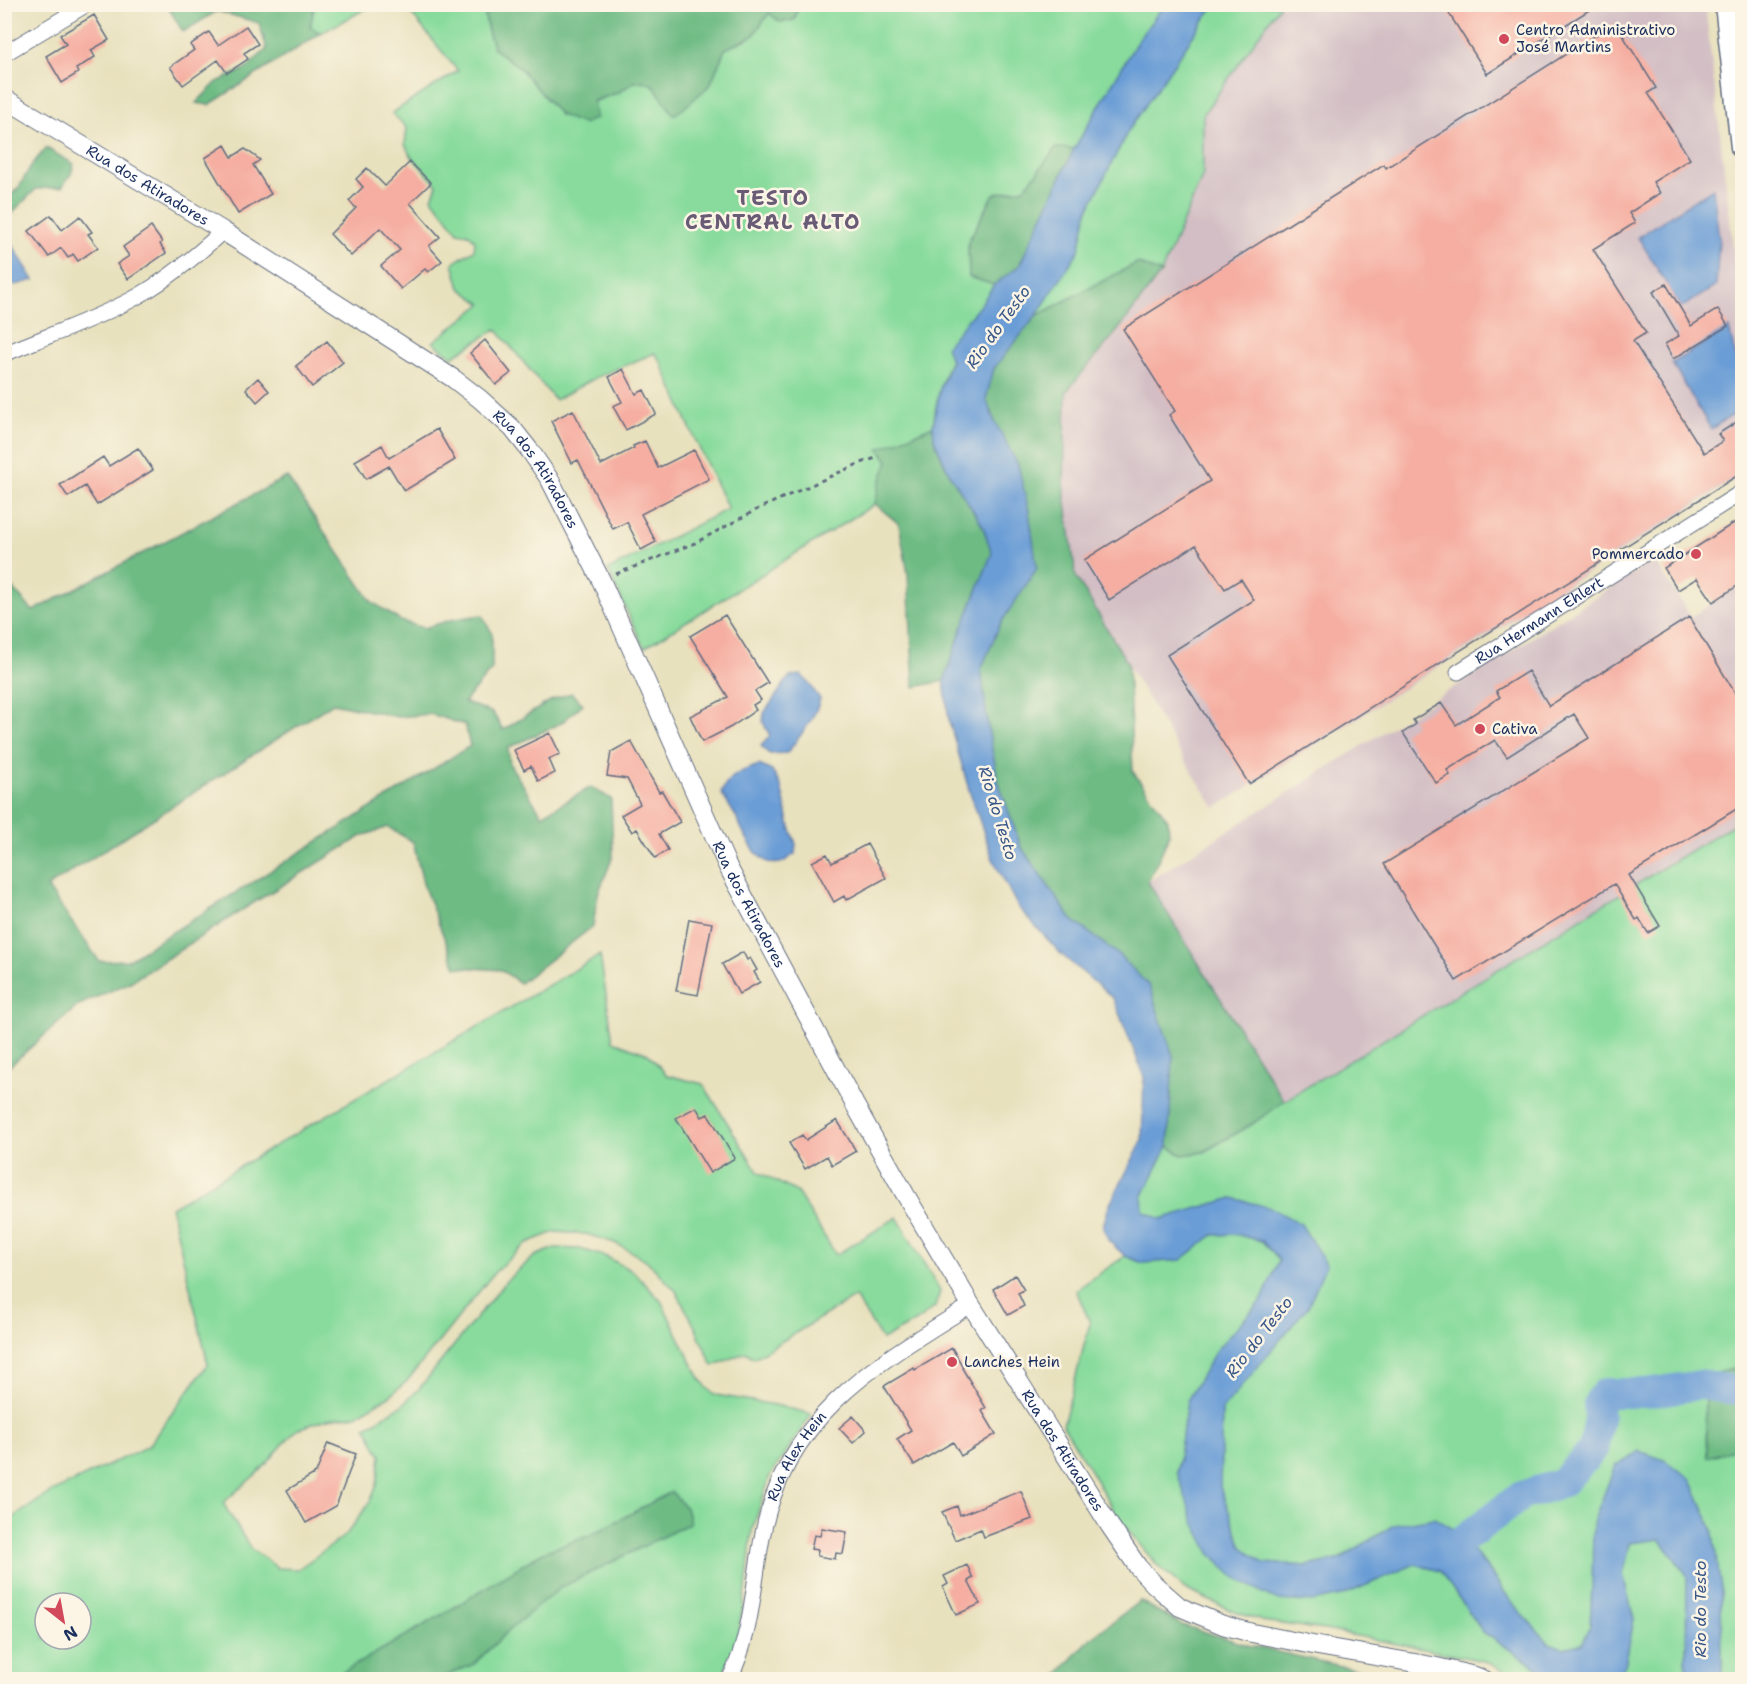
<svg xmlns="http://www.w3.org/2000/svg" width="1747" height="1684" viewBox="0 0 1747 1684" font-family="'Shantell Sans',sans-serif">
	<rect width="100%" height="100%" fill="#fcf5e5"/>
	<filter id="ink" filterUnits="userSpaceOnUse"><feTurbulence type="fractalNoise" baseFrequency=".0167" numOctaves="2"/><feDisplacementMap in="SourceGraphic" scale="12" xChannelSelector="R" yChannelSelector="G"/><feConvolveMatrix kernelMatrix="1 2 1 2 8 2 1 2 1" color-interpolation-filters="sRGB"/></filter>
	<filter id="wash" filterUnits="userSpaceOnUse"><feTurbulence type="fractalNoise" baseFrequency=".008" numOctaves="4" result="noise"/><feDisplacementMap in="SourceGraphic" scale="24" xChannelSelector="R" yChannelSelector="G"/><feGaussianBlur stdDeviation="1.35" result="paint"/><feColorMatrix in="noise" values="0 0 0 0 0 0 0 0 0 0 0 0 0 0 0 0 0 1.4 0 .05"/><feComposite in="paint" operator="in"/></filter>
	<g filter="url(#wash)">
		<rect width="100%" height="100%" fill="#e8e1be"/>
		<!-- industrial -->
		<path fill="#d2bec4" d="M1280,5H1705L1736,271L1742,309V475L1215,808L1179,751L1076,577L1064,488L1065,392L1119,329L1162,273L1203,175V115Z
			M1654,560L1691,617L1742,584V819L1284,1101L1148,882Z"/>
		<!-- green -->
		<path fill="#88db9c" stroke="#52857d" stroke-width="1.5" fill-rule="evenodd" d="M461,4L463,6L483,5L488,31L494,49L519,67L542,94L593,102L619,92L634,82L643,81L653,84L674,115L710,85L725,49L753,36L769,12L794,20L800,5H1164L1138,40L1074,149H1056L1025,188L994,194L968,242L969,277L994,285C975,313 949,356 940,389C936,401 935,414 933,426L880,449L888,461L879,485L875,504L644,648L608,570L728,509L695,439L661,362L655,353L597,377L555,400L496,329L452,357L433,342L482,304L460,288L453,263L474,250L475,241L469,234L458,232L432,198L437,185L410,155L405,144L407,128L392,113L458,71L404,5Z
			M312,5H373L321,33L310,28L314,7Z
			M1214,5H1280L1203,115V175L1161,273L1137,263L1036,316L1079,250L1087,212L1128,131Z
			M1742,819V1367L1704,1376L1707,1456L1742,1448V1679H1722L1721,1588L1712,1528L1690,1479L1664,1460L1592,1587L1590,1627L1582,1644L1563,1648L1549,1643L1513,1604L1479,1556L1394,1525L1337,1560L1307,1566L1264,1563L1242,1547L1220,1487L1222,1410L1258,1365L1326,1264L1233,1198L1161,1219L1143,1211L1142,1197L1168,1146L1182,1155L1204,1152L1252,1124L1284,1101Z
			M600,955L613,1041L648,1054L667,1075L703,1084L758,1172L797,1192L836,1255L897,1217L940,1291L936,1306L916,1321L882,1340L855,1297L754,1358L746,1352L713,1366L694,1325L676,1291L646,1260L615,1243L586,1234L555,1232L527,1243L494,1273L407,1381L391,1395L357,1415L327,1419L298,1429L285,1442L263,1468L223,1503L250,1548L278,1568L298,1569L346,1535L369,1503L377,1485L381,1456L366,1427L401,1406L418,1390L506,1281L535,1256L555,1248L580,1249L607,1257L634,1272L661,1301L698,1375L707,1388L716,1395L775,1405L812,1414L770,1476L752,1531L746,1590L737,1639L721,1679L5,1680V1523L50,1493L148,1446L208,1364L171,1207ZM45,1603H81V1639H45Z
			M1235,1234L1262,1241L1279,1260L1262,1300L1217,1349L1187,1401L1177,1472L1210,1553L1341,1596L1415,1564L1440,1571L1483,1632L1554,1679H1521L1484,1661L1331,1631L1262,1621L1232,1611L1185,1589L1155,1563L1119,1519L1063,1425L1090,1323L1076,1290L1125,1256L1143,1263L1181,1260L1213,1235Z
			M1660,1539L1687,1575L1686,1679L1615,1680L1625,1665L1634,1619L1623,1575L1630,1543Z"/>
		<!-- forest -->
		<path fill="#6ebb84" stroke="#447571" stroke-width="1.5" fill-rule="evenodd" d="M167,5H312L314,7L310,27L321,33L209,105L196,103L217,82L245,69L267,49L259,23L217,11L183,32Z
			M483,5V4L800,5L794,20L780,22L769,13L753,36L725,49L710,85L684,108L674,115L653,85L643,81L634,82L619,92L593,101L596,118L583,124L560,115L519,67L494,49L488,31Z
			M46,148L74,164L71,174L62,187L36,189L5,220V201L19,187L31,166Z
			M1056,148L1074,149L1019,266L994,285L969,277L968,242L994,194L1025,188Z
			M1137,263L1161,273L1119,329L1066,392L1064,488L1076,577L1128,664L1133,772L1168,820L1169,836L1148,882L1284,1101L1252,1124L1203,1152L1182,1155L1168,1146L1173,1056L1120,956L1071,919L1021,847L998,781L988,728L981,669L1000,624L1037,568L995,422L986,399L994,368L1036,316Z
			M933,426C936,463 963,491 980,522C986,531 988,543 992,553L962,629L944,681L914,687L908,574L899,524L875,504L879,485L888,461L879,449Z
			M287,477L371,601L401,621L424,628L454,619L482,615L492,633V669L464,702L493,713L503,730L552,700L571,693L583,704L561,723L508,748L510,765L542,815L591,787L611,799L613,856L598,894L593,926L520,983L501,970L456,967L424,887L413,842L388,827L362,836L250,905L130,982L79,1005L5,1070V580L33,611ZM333,703L398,717L430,714L465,725L470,746L128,960L99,961L47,887Z
			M1742,1367V1448L1707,1457L1704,1376Z
			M671,1492L686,1508L690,1523L560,1588L509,1630L474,1664L439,1679H331L450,1610L543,1552L591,1535Z
			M1140,1601L1182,1625L1251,1646L1382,1675L1412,1679H1054L1090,1639Z"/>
		<!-- water -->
		<path fill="#6b9dd6" stroke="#43669a" stroke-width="1.5" d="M1164,5H1214L1128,131L1087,212L1079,250L1036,316L994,368L986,399L995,422L1018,465L1029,512L1037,568L1000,624L981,669L988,728L998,781L1021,847L1071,919L1120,956L1149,986L1173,1056L1168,1146L1142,1197L1143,1211L1161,1219L1233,1198L1271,1208L1301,1224L1326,1264L1309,1305L1222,1410L1220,1487L1242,1547L1264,1563L1307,1566L1338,1560L1394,1525L1434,1518L1461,1533L1513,1604L1549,1643L1563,1648L1582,1644L1590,1627L1592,1587L1593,1523L1615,1466L1639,1451L1664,1460L1690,1478L1712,1528L1721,1588L1722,1679H1686L1687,1575L1660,1539L1630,1543L1623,1575L1634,1619L1625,1665L1615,1679H1554L1483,1632L1440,1571L1415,1564L1341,1596L1312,1602L1276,1600L1234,1577L1210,1553L1194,1522L1177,1472L1187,1401L1217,1349L1262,1300L1279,1260L1262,1241L1235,1234L1213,1235L1181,1260L1143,1263L1125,1256L1108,1240L1103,1226L1109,1206L1142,1141L1144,1076L1113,998L1061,954L1018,907L993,859L970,793L949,721L944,681L962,629L992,553L982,524L950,475L934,439L933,426L940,389L951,361L946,346L981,304L994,285L1019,266L1074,149L1138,40Z
			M1713,188L1719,239L1716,286L1681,308L1638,237Z
			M11,243L34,280L16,285H5V246Z
			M1729,328L1742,385V409L1711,429L1672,363Z
			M801,675L808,682L820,699C815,719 799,737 787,753L769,754L761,746L770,736L763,722L764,713L789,677Z
			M759,765L772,771L781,786L790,827L796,844L795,854C791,856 787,860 783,862C759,872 744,833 736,817C732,809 726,801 721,793C730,774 741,771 759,765Z"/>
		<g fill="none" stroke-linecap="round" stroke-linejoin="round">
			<!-- river -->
			<path stroke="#6b9dd6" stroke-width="30" d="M1446,1552L1521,1496L1562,1483L1593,1450L1599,1419L1598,1403L1605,1393H1646L1700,1385L1742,1391"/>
		</g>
		<g id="blocks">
			<!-- building -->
			<path fill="#f5aea1" d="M1443,4H1599L1487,74Z
				M94,15L109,40L91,50L95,57L76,69L78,73L62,83L46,56L66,44L60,35Z
				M1615,23L1656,88L1648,93L1690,159L1653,182L1660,193L1629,213L1635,223L1593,249L1646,333L1633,341L1704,453L1723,441L1718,434L1738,421L1743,428V472L1249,784L1167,655L1254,600L1241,579L1225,589L1196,545L1109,600L1084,560L1210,481L1169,415L1175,411L1123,329L1384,164L1386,168Z
				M246,26L258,44L244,53L248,59L227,73L218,60L183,85L170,67L194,50L190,45L209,32L218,45Z
				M225,145L232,157L245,149L260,160L253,165L271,194L238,214L205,158Z
				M410,162L431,183L410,203L440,237L429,246L442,261L428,272L425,269L401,289L381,266L400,250L380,228L351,256L330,234L356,208L349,201L363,187L356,179L367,168L385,186Z
				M51,215L62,230L80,216L92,232L88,234L98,247L78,261L73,254L68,258L61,248L49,257L29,231Z
				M151,227L162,242L160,244L166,253L128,279L117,264L129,256L123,247Z
				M1666,284L1691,326L1718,309L1728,326L1673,359L1665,344L1679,336L1653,292Z
				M485,340L511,373L496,385L470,353Z
				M327,341L343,362L312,387L296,366Z
				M623,369L636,394L644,390L656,414L626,430L613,406L622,402L609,377Z
				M258,378L269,391L257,402L246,389Z
				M573,410L601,465L634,448L633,446L645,441L658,468L694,450L709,479L641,514L656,542L641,550L627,522L613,529L578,460L572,463L551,421Z
				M437,429L455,460L404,491L389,466L366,479L355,461L382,445L389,458Z
				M138,448L153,470L97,505L85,486L68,497L60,485L103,457L109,466Z
				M1743,517V582L1713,602L1697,578L1678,590L1664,568Z
				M725,615L768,683L755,691L761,700L753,705L756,710L731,727L702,742L690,716L728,697L690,636Z
				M1689,617L1743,706V805L1629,875L1660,926L1648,933L1639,918L1636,920L1614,884L1456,981L1384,864L1589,738L1574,714L1507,757L1495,740L1447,770L1450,775L1436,783L1403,733L1416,724L1413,720L1441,703L1456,725L1500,697L1496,691L1528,671L1549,706Z
				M550,733L560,754L549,759L555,773L538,781L531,766L524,770L514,750Z
				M631,741L659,792L662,791L680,822L659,834L668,850L655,858L637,829L632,832L621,815L640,804L627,779L607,776L611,752Z
				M867,844L886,878L846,900L844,896L834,902L812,862L827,854L832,863Z
				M689,919L712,923L698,995L676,991Z
				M743,952L747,960L750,958L757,970L754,972L760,982L739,994L722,964Z
				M696,1107L702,1117L708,1114L735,1158L710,1173L676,1118Z
				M837,1120L856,1151L832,1165L827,1156L805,1169L789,1143L802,1135L806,1140Z
				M1015,1275L1024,1290L1018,1293L1024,1306L1008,1315L993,1289Z
				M952,1348L963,1367L962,1368L986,1408L982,1411L996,1434L961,1456L953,1442L914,1465L897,1439L911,1430L884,1386L914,1368L915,1370Z
				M853,1416L866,1431L853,1443L839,1428Z
				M328,1443L356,1454L336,1506L306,1523L287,1490L316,1473Z
				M1021,1491L1032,1519L984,1537L981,1529L955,1540L942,1512L957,1506L960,1515Z
				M822,1528L847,1532L843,1554L836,1553L835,1559L817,1556L818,1550L811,1549L814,1535L820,1536Z
				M967,1565L973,1578L968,1581L980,1604L956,1615L943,1587L948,1584L944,1576Z"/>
		</g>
	</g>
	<g filter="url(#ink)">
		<use href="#blocks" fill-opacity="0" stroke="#636d80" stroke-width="1.5"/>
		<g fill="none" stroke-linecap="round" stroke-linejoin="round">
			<!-- minor casing -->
			<g stroke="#636d80" stroke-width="17">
				<g id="minor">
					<path d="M4,54L87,4"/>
					<path d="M4,354C47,336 91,321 131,300C165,282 195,257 223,231"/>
					<path id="s1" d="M1458,672L1742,492"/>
					<path id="s2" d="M729,1680C753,1634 753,1582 763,1533C787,1414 876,1364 971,1305"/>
				</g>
			</g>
			<!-- tertiary casing -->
			<g stroke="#636d80" stroke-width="20">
				<g id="tertiary">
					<path id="s3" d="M4,98L223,231L454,379L480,399L512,428L531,452L550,480L601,580L728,867L855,1105L905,1194L971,1305L1110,1526L1138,1567L1155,1585L1180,1607L1223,1625L1252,1633L1318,1646L1432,1666L1475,1676L1485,1680"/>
				</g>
			</g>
			<!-- primary casing -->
			<g stroke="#636d80" stroke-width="25">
				<path id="primary" d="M1726,4L1742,147"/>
			</g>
			<!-- path -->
			<path stroke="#636d80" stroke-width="3" stroke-dasharray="4.5 4.5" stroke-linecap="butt" d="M616,574L695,543L758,509L858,464L879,457"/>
			<!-- minor -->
			<use href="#minor" stroke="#fff" stroke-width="15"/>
			<!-- tertiary -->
			<use href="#tertiary" stroke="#fff" stroke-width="18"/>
			<!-- primary -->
			<use href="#primary" stroke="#fff" stroke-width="22"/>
		</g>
	</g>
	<!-- markers -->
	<g fill="#d1495b" stroke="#fcf5e5" stroke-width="2">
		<circle cx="1504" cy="39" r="6"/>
		<circle cx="1696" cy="554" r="6"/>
		<circle cx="1480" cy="729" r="6"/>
		<circle cx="952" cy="1362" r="6"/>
	</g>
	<g text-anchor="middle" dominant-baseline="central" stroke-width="5" stroke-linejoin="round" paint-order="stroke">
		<!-- poi labels -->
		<g font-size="15" fill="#1b2f5e" stroke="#fcf5e5" text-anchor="start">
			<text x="1516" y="30">Centro Administrativo<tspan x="1516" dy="17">José Martins</tspan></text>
			<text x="1684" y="554" text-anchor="end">Pommercado</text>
			<text x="1492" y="729">Cativa</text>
			<text x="964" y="1362">Lanches Hein</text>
		</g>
		<!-- street labels -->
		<g font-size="15" fill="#1b2f5e" stroke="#fcf5e5">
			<text stroke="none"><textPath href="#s3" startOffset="168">Rua dos Atiradores</textPath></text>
			<text stroke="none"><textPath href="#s3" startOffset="654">Rua dos Atiradores</textPath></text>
			<text stroke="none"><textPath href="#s1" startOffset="96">Rua Hermann Ehlert</textPath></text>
			<text stroke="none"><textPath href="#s3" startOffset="1140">Rua dos Atiradores</textPath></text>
			<text stroke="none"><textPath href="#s3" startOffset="1770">Rua dos Atiradores</textPath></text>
			<text stroke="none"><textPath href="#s2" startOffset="236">Rua Alex Hein</textPath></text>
		</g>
		<!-- water labels -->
		<g font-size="16" font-style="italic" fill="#375688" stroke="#fcf5e5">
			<text transform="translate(998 327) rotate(-54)">Rio do Testo</text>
			<text transform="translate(998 813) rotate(73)">Rio do Testo</text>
			<text transform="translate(1259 1337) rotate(-52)">Rio do Testo</text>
			<text transform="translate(1700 1609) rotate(-90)">Rio do Testo</text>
		</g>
		<!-- district labels -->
		<g font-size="21" font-weight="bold" letter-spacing="1.5" fill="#675b75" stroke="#fcf5e5">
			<text x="773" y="198">TESTO<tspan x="773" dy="24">CENTRAL ALTO</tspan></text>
		</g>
	</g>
	<!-- margin -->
	<rect width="1747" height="1684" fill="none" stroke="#fcf5e5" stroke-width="24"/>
	<!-- north arrow -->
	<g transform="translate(63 1621) rotate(149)"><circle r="28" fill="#fcf5e5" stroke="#a2a6af" stroke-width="1.5"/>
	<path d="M0-4.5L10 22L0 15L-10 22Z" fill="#d1495b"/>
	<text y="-9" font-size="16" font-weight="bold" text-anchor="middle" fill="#1b2f5e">N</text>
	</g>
</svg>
